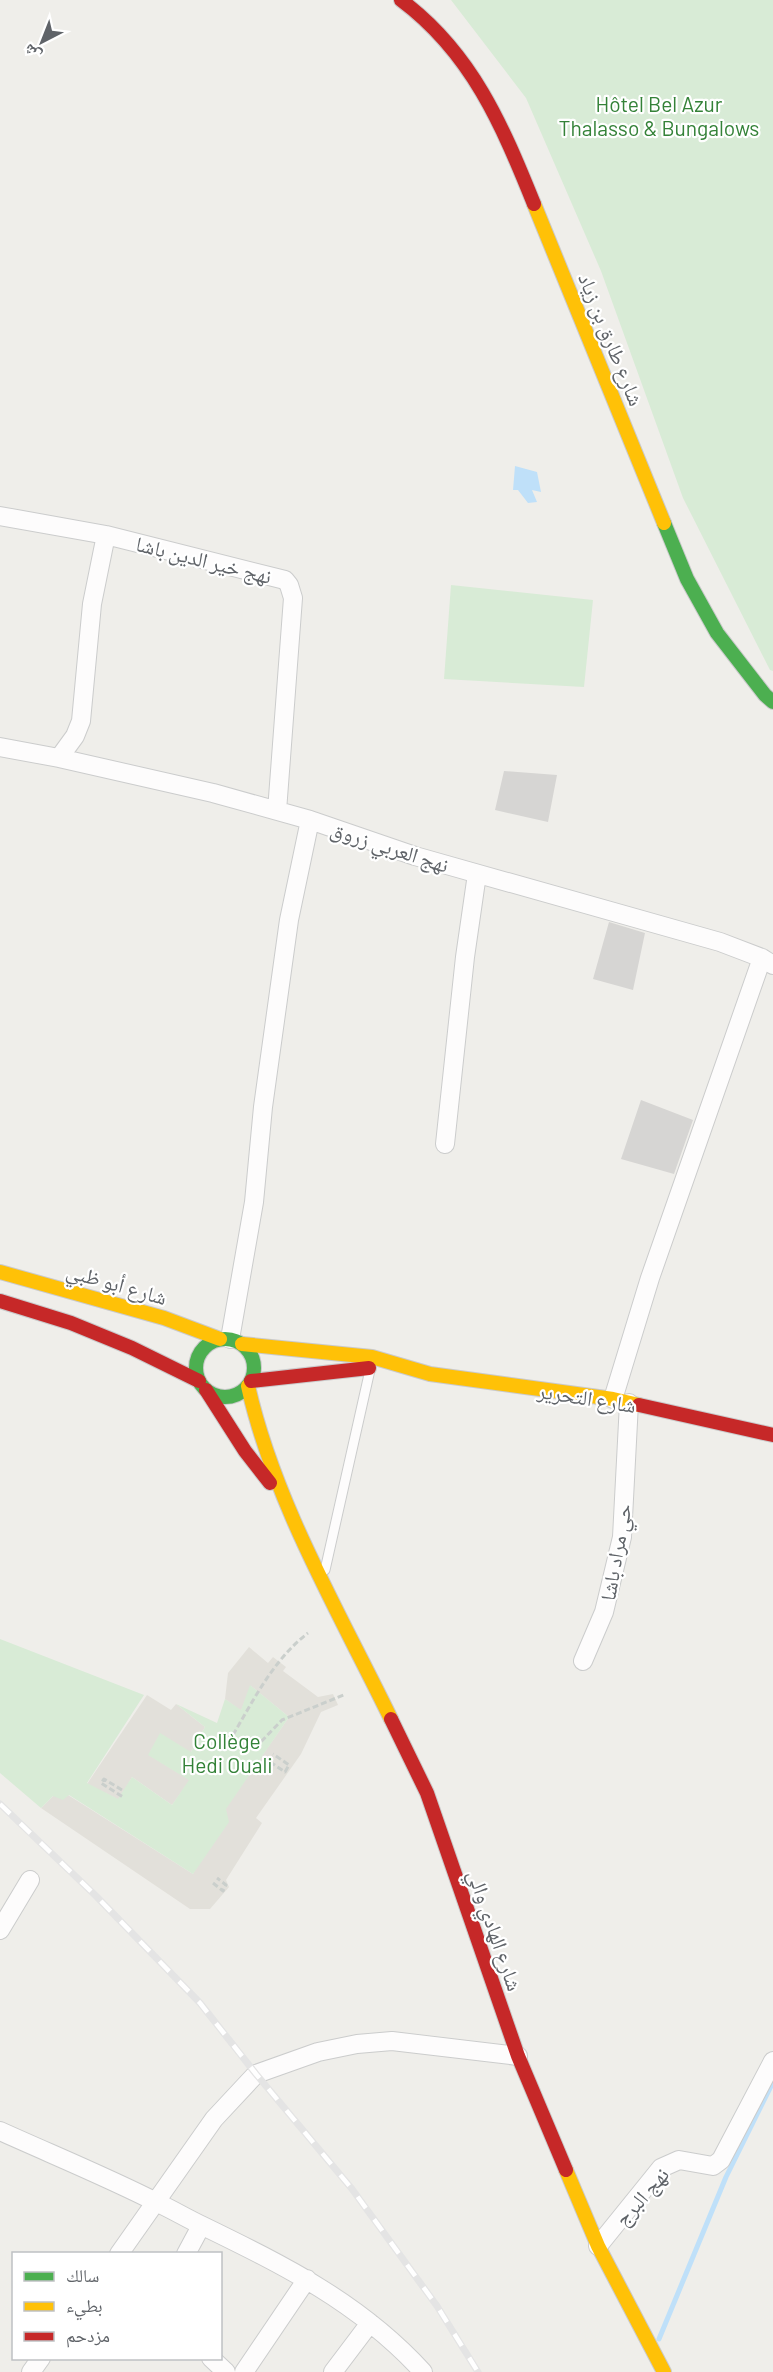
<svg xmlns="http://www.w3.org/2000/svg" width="773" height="2372" viewBox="0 0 773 2372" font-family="Barlow,'Noto Naskh Arabic',sans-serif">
	<rect width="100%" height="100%" fill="#efeeea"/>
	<!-- education -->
	<path fill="#e2e0da" d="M249,1647L268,1663L273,1657L286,1667L283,1671L318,1697L333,1694L338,1705L321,1712L301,1754L256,1818L262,1823L226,1880L229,1887L210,1909H190L41,1808L53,1796L68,1795L193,1874L225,1809L289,1717L251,1686L241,1711L225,1699L228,1673Z
		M147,1695L171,1710L176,1704L205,1727L191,1752L149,1755L190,1780L172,1805L132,1777L119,1800L87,1784Z"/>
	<!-- green -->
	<path fill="#d8ebd6" d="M451,0H773V671L770,670L683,498L601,271L526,98Z
		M451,585L593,600L584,687L444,679Z
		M0,1639L144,1695L87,1783L118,1799L132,1777L172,1805L189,1780L148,1755L160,1733L191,1752L205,1727L176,1704L217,1723L225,1699L241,1710L250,1685L289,1717L226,1809L229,1822L193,1874L69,1795L63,1800L53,1796L41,1808L0,1773Z"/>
	<!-- water -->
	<path fill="#bfe0f9" d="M515,466L537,472L541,492L532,490L537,502L528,503L518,490H513Z"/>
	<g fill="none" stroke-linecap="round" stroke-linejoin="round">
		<!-- stream -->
		<path stroke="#bfe0f9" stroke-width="5" d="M659,2339L726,2177L773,2082"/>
	</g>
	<!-- building -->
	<path fill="#d6d5d3" d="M504,771L557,775L548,822L495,810Z
		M609,922L645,933L633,990L593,979Z
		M641,1100L693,1120L674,1174L621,1159Z"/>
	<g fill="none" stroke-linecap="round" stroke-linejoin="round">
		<!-- lane casing -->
		<g stroke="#cbcccc" stroke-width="11">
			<path id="lane" d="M325,1570L370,1370"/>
		</g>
		<!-- street casing -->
		<g stroke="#cbcccc" stroke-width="20">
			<path id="street" d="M0,516L106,535L285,580L289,585L293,598L277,811
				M0,747L59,758L213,793L310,820L415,856L720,942L762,958L773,965
				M59,758L75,736L81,721L92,604L106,535
				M445,1144L465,957L477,874
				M230,1339L254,1202L263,1107L289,920L310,820
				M613,1399L650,1278L762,958
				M583,1661L604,1612L622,1537L629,1403
				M0,1930L30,1880
				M0,2131C53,2155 107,2177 158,2203C173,2210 188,2219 203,2226C285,2266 360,2303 423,2372
				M598,2246L661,2168L679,2160L713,2166L721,2160L773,2061
				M119,2254L214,2119L256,2074L318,2052L357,2044L392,2041L518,2056
				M186,2254L201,2226
				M211,2358L226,2372
				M31,2372L41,2358
				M244,2372L307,2279
				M333,2372L370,2323"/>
		</g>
		<!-- fast casing -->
		<g stroke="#cacacb" stroke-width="16">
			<path id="fast" d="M664,523L687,579L717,633L765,695L773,702
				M196 1368a29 29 0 1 1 58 0a29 29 0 1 1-58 0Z"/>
		</g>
		<!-- slow casing -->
		<g stroke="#cacacb" stroke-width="16">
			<path id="slow" d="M534,204L664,523
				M0,1272L164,1318L220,1339
				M242,1344L372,1357L430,1374L613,1399L639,1405
				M248,1386C274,1502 339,1612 391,1719
				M566,2170L598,2246L664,2372"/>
		</g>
		<!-- jam casing -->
		<g stroke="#cacacb" stroke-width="16">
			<path id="jam" d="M401,0C472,53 502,125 534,204
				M0,1301L71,1323L132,1348L199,1381
				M251,1381L369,1368
				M206,1390L245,1451L270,1483
				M639,1405L773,1435
				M391,1719L427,1793L518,2056L566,2170"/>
		</g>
		<!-- path -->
		<path stroke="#cacfcc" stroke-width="3" stroke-dasharray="6 3" stroke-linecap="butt" d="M233,1735C254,1699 274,1659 308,1633
			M255,1748L282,1720L346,1694
			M270,1762L285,1772L289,1765L273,1754
			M122,1790L104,1779L101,1783L123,1797
			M213,1883L223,1891L226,1885L217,1878"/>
		<!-- lane -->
		<use href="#lane" stroke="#fdfcfc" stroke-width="9"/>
		<!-- street -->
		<use href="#street" stroke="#fdfcfc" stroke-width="18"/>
		<!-- fast -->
		<use href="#fast" stroke="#4caf50" stroke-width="14"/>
		<!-- slow -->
		<use href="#slow" stroke="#ffc107" stroke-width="14"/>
		<!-- jam -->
		<use href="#jam" stroke="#c62828" stroke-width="14"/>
		<!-- rail casing -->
		<g stroke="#e4e4e4" stroke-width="7">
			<path id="rail" d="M0,1804L96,1896L200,2003L256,2074L352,2189L437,2306L478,2372"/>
		</g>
		<!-- rail -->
		<use href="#rail" stroke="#fff" stroke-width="4.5" stroke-dasharray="14" stroke-linecap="butt"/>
	</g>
	<g text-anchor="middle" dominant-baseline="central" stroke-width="4.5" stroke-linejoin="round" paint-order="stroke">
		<!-- park labels -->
		<g font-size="21" fill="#348238" stroke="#fff">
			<text x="659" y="103">Hôtel Bel Azur<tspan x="659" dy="24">Thalasso &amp; Bungalows</tspan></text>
			<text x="227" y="1740">Collège<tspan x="227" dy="24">Hedi Ouali</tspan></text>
		</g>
		<!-- street labels -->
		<g font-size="21" fill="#5f6368" stroke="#fff">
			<text transform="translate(612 339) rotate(68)">شارع طارق بن زياد</text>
			<text transform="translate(204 559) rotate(14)">نهج خير الدين باشا</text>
			<text transform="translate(390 846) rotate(18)">نهج العربي زروق</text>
			<text transform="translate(117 1283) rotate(16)">شارع أبو ظبي</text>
			<text transform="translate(587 1397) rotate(9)">شارع التحرير</text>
			<text transform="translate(615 1552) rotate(-80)">حي مراد باشا</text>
			<text transform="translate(496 1930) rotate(71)">شارع الهادي والي</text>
			<text transform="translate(641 2196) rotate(-49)">نهج البرج</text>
		</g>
	</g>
	<!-- legend -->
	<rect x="12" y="2252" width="210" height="108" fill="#ffffff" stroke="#bfc1c3" stroke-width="1.5"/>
	<rect x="24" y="2272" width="30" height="9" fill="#4caf50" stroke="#bfc1c3" stroke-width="1.5"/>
	<text x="66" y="2282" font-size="18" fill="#5f6368">سالك</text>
	<rect x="24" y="2302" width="30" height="9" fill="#ffc107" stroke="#bfc1c3" stroke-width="1.5"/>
	<text x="66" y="2312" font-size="18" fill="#5f6368">بطيء</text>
	<rect x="24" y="2332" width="30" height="9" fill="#c62828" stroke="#bfc1c3" stroke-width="1.5"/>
	<text x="66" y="2342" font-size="18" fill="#5f6368">مزدحم</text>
	<!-- north arrow -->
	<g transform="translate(42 42) rotate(222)" stroke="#ffffff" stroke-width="4.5" paint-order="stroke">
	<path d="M0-4.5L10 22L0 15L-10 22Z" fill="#5f6368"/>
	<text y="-9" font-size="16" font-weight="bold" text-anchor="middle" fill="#5f6368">ش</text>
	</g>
</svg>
